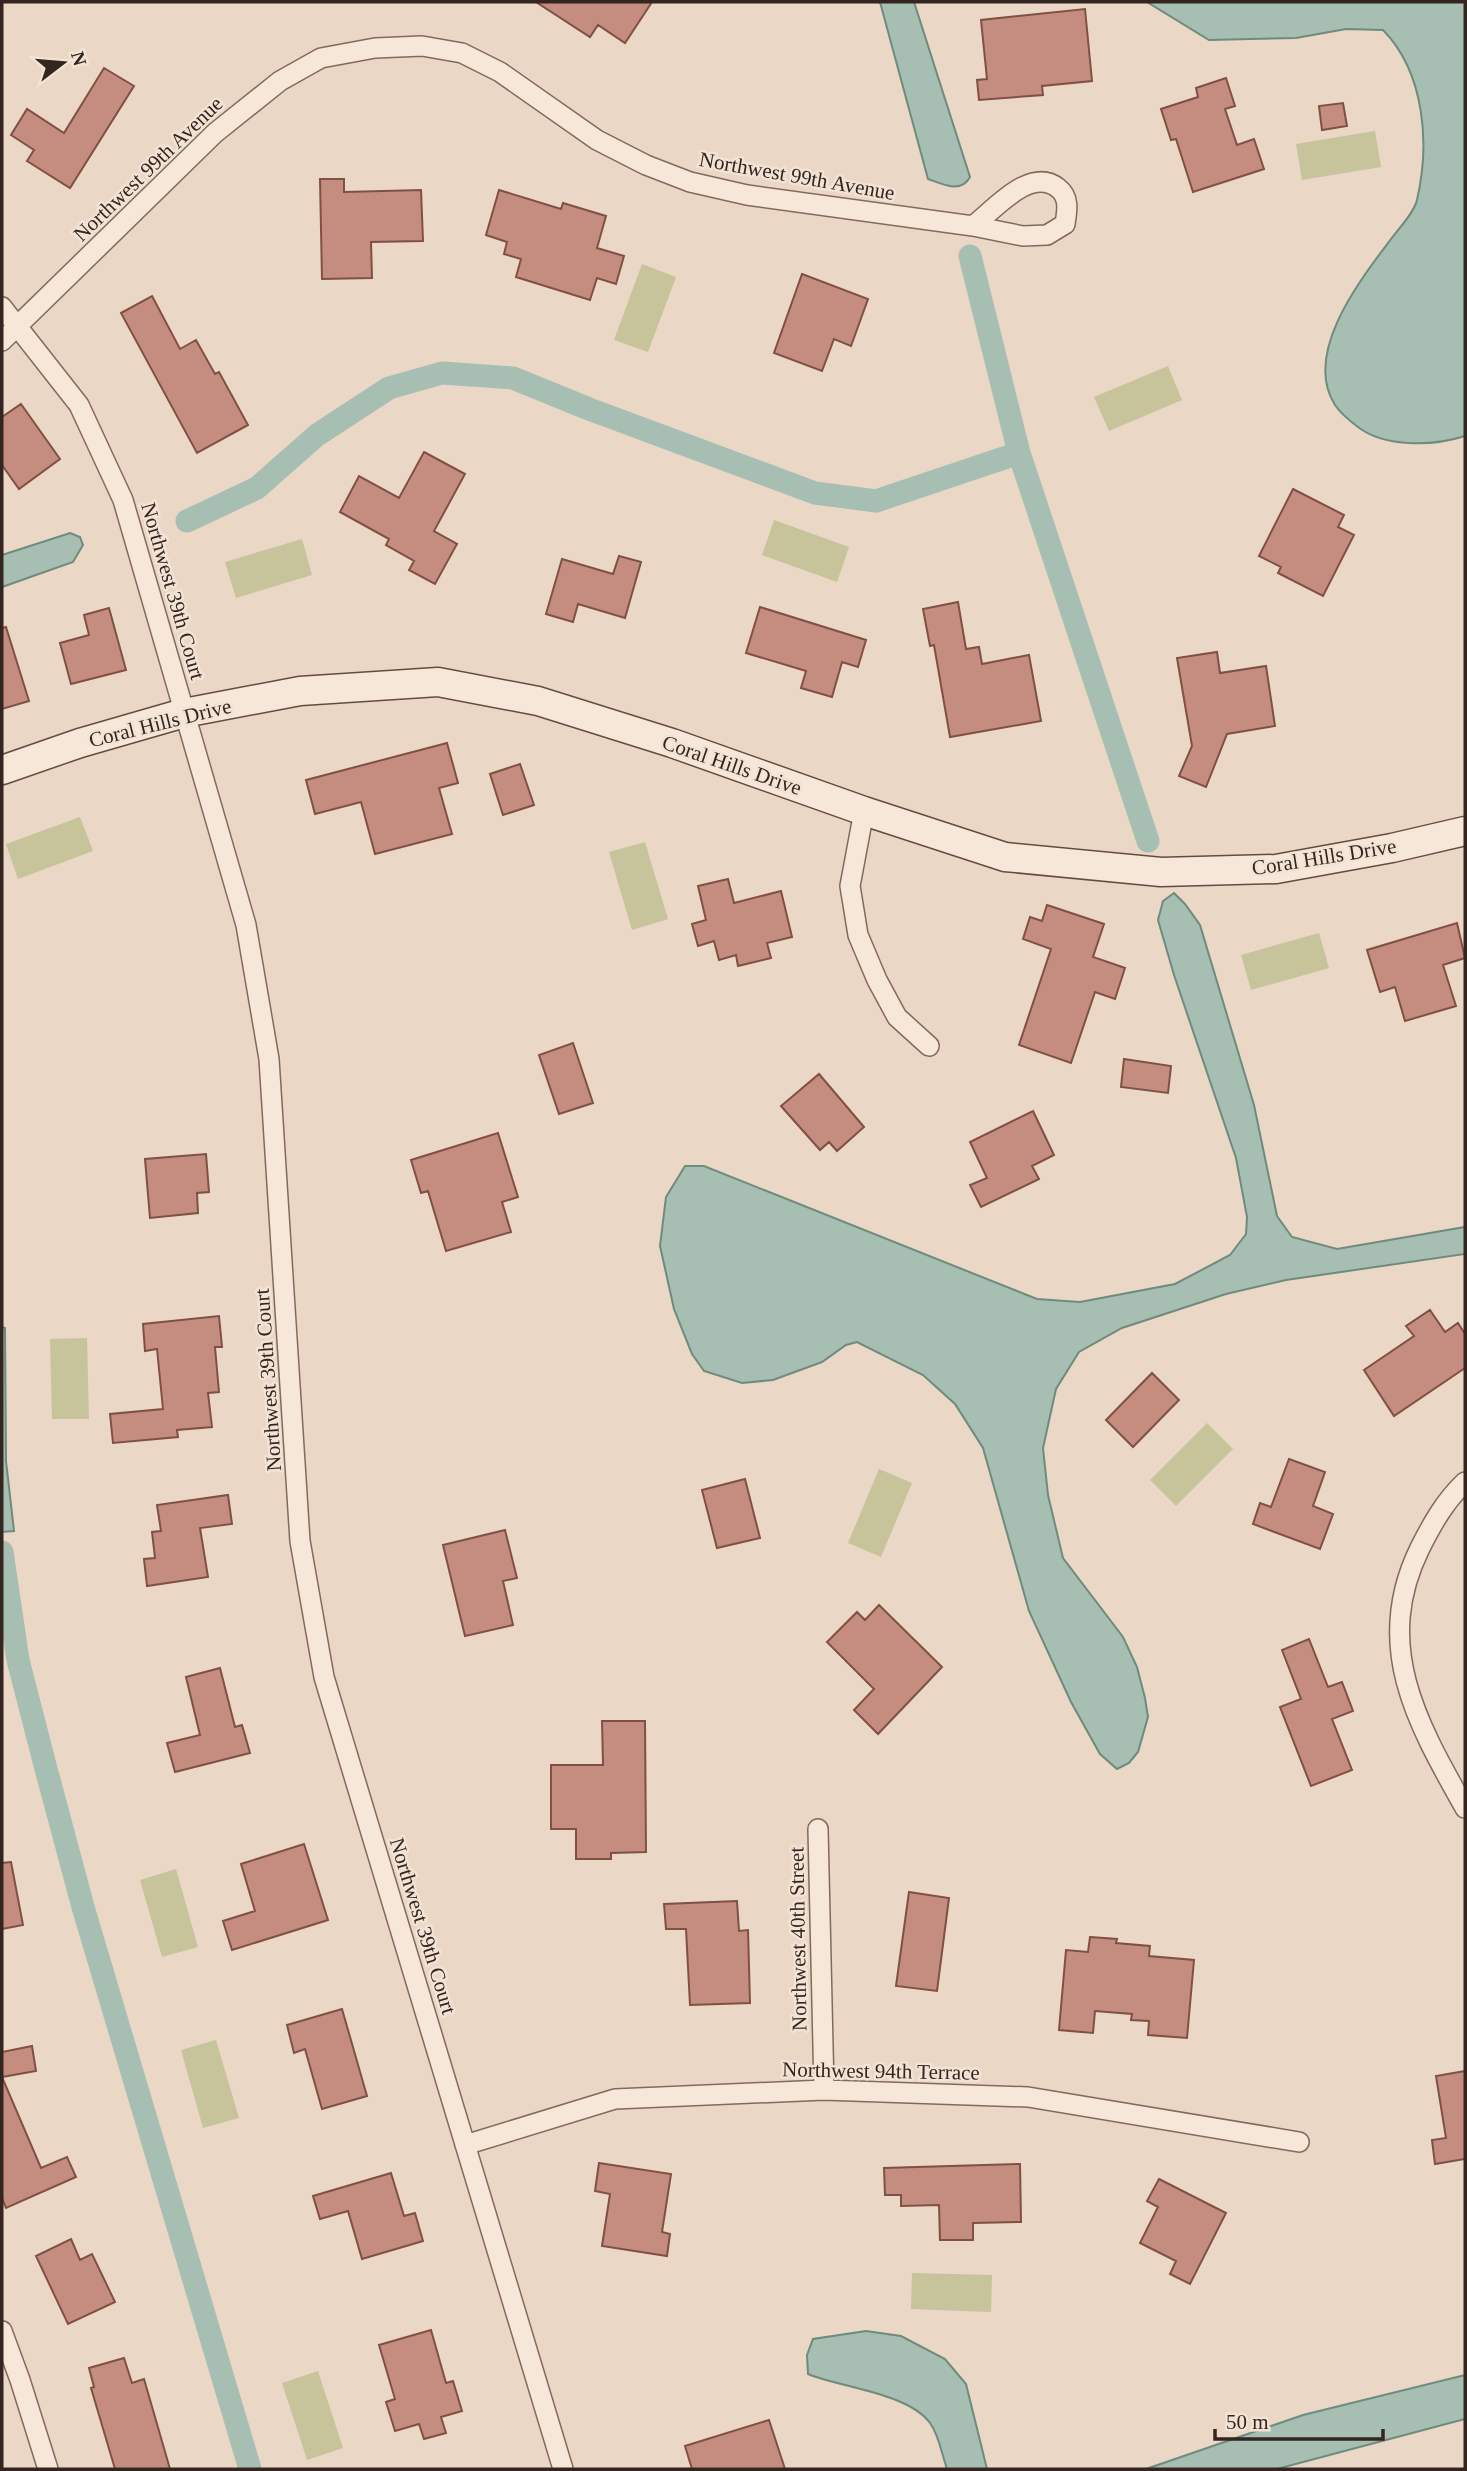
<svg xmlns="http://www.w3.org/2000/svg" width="1467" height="2471" viewBox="0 0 1467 2471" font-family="'Times New Roman',serif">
	<rect width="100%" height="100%" fill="#ead7c6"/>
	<!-- garden -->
	<path fill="#c7c39b" d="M1375,131L1381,167L1302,180L1296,144Z
		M642,264L676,277L648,352L614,340Z
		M1168,366L1182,400L1109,431L1094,397Z
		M774,520L849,547L837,582L762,555Z
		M302,539L312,575L236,598L225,562Z
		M80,817L93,851L18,879L6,844Z
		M645,842L668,919L632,930L609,852Z
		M1319,933L1329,968L1251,990L1241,955Z
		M87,1338L89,1419H52L50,1339Z
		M1207,1423L1233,1449L1176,1506L1150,1480Z
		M879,1469L912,1483L881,1557L848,1543Z
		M176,1869L198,1947L162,1957L140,1880Z
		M216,2040L239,2118L203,2128L181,2050Z
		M912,2273L992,2275L991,2312L911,2309Z
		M318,2371L343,2448L307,2460L282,2383Z"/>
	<!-- water -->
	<path fill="#a7beb2" stroke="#6e8b7e" stroke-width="2" d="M880,2H914L970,177C961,194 942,184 928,179Z
		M1147,2H1465V436C1434,446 1385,448 1358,427C1350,421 1341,414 1335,405C1302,353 1361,279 1391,239C1399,228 1414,213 1417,200C1430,144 1425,73 1383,30L1346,29L1296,38L1209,40Z
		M70,533L80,537L83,545L73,562L2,587V555Z
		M1174,893L1185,904L1200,925L1254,1105L1277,1216L1292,1237L1337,1249L1465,1227V1254L1286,1280L1226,1294L1122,1328L1079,1352L1056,1389L1043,1448L1048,1495L1063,1558L1123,1637L1137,1667L1145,1698L1148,1717L1138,1752L1129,1763L1117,1769L1100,1754L1071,1702L1029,1611L983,1448L955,1404L923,1375L857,1342L846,1345L822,1362L773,1380L742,1383L704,1371L692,1354L674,1309L660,1246L666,1197L685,1166H704L1037,1299L1080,1302L1175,1284L1230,1255L1246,1234L1247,1217L1236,1158L1174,975L1158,920L1163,901Z
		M2,1327L5,1328L6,1461L14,1531L2,1532Z
		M866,2331L901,2336L945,2359L966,2384L987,2469H947C942,2455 939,2435 930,2423C908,2393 842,2388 808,2374L807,2355L813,2339Z
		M1465,2375V2419L1277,2469H1146L1303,2415Z"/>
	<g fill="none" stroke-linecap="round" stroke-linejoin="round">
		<!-- canal -->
		<path stroke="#a7beb2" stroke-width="23" d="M970,256L1019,453L1148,841
			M187,521L257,488L317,435L389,388L442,373L513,378L589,409L815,493L876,501L1019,453
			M2,1552L18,1660L45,1765L83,1907L250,2469"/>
	</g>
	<!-- building -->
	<path fill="#c58d7f" stroke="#815045" stroke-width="2" d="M536,2H652L625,43L598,25L590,37Z
		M1085,9L1092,81L1042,86L1043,95L979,100L977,80L987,79L981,20Z
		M104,68L134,86L70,188L27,161L34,150L11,135L27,109L64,133Z
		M1226,78L1235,106L1225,109L1237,145L1254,139L1264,169L1193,192L1176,139L1171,140L1161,109L1198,97L1196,88Z
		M1343,103L1347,126L1322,130L1319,106Z
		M320,179H344V192L421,190L423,241L371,242L372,278L322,279Z
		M499,190L561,209L563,203L606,216L597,248L624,256L616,284L597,278L590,300L516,277L521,259L504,254L507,242L486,235Z
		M802,274L868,299L851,346L834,339L822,371L774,353Z
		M152,296L180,349L196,340L215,374L219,372L248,425L197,453L121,313Z
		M21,404L60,459L19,489L2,465V417Z
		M424,452L465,474L434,531L457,544L435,584L409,570L414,561L386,545L389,539L340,512L359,476L399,498Z
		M1293,489L1344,515L1338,527L1354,535L1323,596L1278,573L1281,567L1259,556Z
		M619,556L641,562L625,618L578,604L573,622L546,614L562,559L613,574Z
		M958,602L966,649L979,647L982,664L1029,655L1041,721L950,737L934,645L930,646L923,609Z
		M760,607L866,640L858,667L842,662L832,697L801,688L806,671L746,653Z
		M109,608L126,670L71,684L60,643L89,635L84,615Z
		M6,627L29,701L2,709V628Z
		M1217,652L1220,673L1266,666L1275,726L1227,734L1206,787L1179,776L1192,746L1177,658Z
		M447,743L458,783L439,788L452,834L375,854L361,802L315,814L306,780Z
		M520,764L534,805L503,815L490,774Z
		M728,879L734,903L781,891L792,937L767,943L771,958L738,966L736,955L719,960L714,941L698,946L692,924L706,920L698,886Z
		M1047,905L1104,924L1093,957L1125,968L1115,999L1095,992L1071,1063L1019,1045L1051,949L1023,939L1030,917L1042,921Z
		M1457,923L1465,958L1443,965L1456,1006L1405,1021L1395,987L1380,992L1367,950Z
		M573,1043L593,1103L559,1114L539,1055Z
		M1124,1059L1171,1066L1168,1093L1121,1087Z
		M819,1074L864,1127L837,1151L829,1142L820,1150L781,1106Z
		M1033,1111L1054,1155L1032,1166L1039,1179L981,1207L970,1185L987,1178L970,1142Z
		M498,1133L518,1197L502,1202L511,1232L446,1251L428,1191L421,1193L411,1160Z
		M206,1154L209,1192L197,1193L198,1213L150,1218L145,1159Z
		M1430,1310L1445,1332L1458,1323L1465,1334V1368L1394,1416L1364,1370L1414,1336L1406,1326Z
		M219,1316L222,1347H215L219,1392L208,1393L212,1427L177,1430L178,1437L113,1443L110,1414L163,1409L157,1349L145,1351L143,1324Z
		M1152,1373L1179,1400L1133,1447L1106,1420Z
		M1289,1459L1325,1472L1313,1506L1333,1514L1320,1549L1253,1524L1260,1503L1271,1507Z
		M745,1479L760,1538L717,1548L702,1490Z
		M228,1495L232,1524L200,1528L208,1577L147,1586L144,1559L155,1558L152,1532L161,1531L157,1505Z
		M505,1530L517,1578L503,1581L513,1625L465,1636L443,1545Z
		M879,1605L942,1667L878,1734L854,1710L874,1689L827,1642L857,1612L865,1620Z
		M1309,1639L1328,1687L1342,1682L1353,1711L1332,1719L1352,1770L1311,1786L1280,1707L1301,1699L1282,1650Z
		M220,1668L235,1727L242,1725L250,1753L175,1772L167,1743L200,1735L186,1677Z
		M602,1721H645L646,1852L611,1853V1859H576V1829H551V1765H603Z
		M304,1844L328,1920L232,1950L223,1921L255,1911L241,1864Z
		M11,1862L23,1925L2,1929V1863Z
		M909,1892L949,1898L937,1991L896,1986Z
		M737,1901L739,1931L748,1930L750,2003L690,2005L686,1929H666L664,1904Z
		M1090,1937L1117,1939L1116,1943L1150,1946L1149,1956L1194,1960L1187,2038L1148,2035L1149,2021L1131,2020L1132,2014L1095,2011L1093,2033L1059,2030L1066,1950L1088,1952Z
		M342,2009L367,2096L322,2109L305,2049L294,2053L287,2025Z
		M32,2046L36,2071L2,2077V2052Z
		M1465,2071V2159L1435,2164L1432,2140L1446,2138L1436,2076Z
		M2,2077L41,2168L67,2157L76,2177L6,2208L2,2198Z
		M599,2163L671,2174L662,2232L670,2234L667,2256L602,2246L610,2194L595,2191Z
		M1020,2164L1021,2222L973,2223V2240H940L939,2205L901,2206V2195H885L884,2168Z
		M391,2173L404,2216L415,2213L423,2241L362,2259L348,2211L320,2219L313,2196Z
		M1159,2179L1226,2213L1190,2284L1170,2274L1176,2261L1140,2243L1158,2207L1147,2201Z
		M71,2239L80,2260L92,2254L115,2302L68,2324L36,2256Z
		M431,2330L446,2383L453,2381L462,2411L441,2417L446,2433L424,2439L419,2424L395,2431L386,2402L395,2399L379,2345Z
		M124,2358L132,2383L144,2379L170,2469H115L91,2388L94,2387L89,2368Z
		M769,2420L785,2469H692L685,2446Z"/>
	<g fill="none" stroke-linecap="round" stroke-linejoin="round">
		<!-- street casing -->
		<g stroke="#84695d" stroke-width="22">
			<path id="street" d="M2,307L79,405L123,500L246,925L269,1059L300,1541L324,1677L563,2469
				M2,341L215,133L280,81L321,58L375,48L422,46L462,53L500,72L597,140L646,165L690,182L747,195L973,226L1023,236L1047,235L1065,224C1067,211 1070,197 1058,188C1030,166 994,210 973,226
				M864,811L850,886L858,935L877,980L897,1017L929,1046
				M1465,1482C1445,1501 1432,1524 1420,1548C1372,1645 1417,1723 1465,1808
				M818,1829L824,2090
				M465,2145L615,2099L824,2090L1028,2097L1299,2142
				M2,2331L20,2380L48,2469"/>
		</g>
		<!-- secondary casing -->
		<g stroke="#654b40" stroke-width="31">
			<path id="secondary" d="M2,770L80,743L184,713L300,691L438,682L538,701L672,743L864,811L1005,857L1161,872L1276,869L1392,848L1465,831"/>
		</g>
		<!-- street -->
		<use href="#street" stroke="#f6e7d8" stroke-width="19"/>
		<!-- secondary -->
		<use href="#secondary" stroke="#f6e7d8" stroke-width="28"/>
	</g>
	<g text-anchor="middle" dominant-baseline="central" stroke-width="5" stroke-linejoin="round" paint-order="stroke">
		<!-- street labels -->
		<g font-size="21" fill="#352520" stroke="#f2e3d5">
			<text transform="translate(148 169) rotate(-44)">Northwest 99th Avenue</text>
			<text transform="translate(797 176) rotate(10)">Northwest 99th Avenue</text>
			<text transform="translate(173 591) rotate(74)">Northwest 39th Court</text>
			<text transform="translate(160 723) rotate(-14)">Coral Hills Drive</text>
			<text transform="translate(732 765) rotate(19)">Coral Hills Drive</text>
			<text transform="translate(1324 857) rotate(-9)">Coral Hills Drive</text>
			<text transform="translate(268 1380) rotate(-94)">Northwest 39th Court</text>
			<text transform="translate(423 1926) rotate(73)">Northwest 39th Court</text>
			<text transform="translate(798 1939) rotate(-91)">Northwest 40th Street</text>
			<text transform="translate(881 2071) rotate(1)">Northwest 94th Terrace</text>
		</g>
	</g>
	<!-- border -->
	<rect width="1467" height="2471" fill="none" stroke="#352520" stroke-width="7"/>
	<!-- north arrow -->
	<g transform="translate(63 63) rotate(74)" stroke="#f2e3d5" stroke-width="5" paint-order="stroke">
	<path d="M0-5L12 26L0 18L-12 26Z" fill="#352520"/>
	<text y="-10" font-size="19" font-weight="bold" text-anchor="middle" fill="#352520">N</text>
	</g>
	<!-- scale -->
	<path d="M1215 2429v10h168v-10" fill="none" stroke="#352520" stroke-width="3.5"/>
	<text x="1226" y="2429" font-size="21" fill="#352520" stroke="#f2e3d5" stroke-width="5" paint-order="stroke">50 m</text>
</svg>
